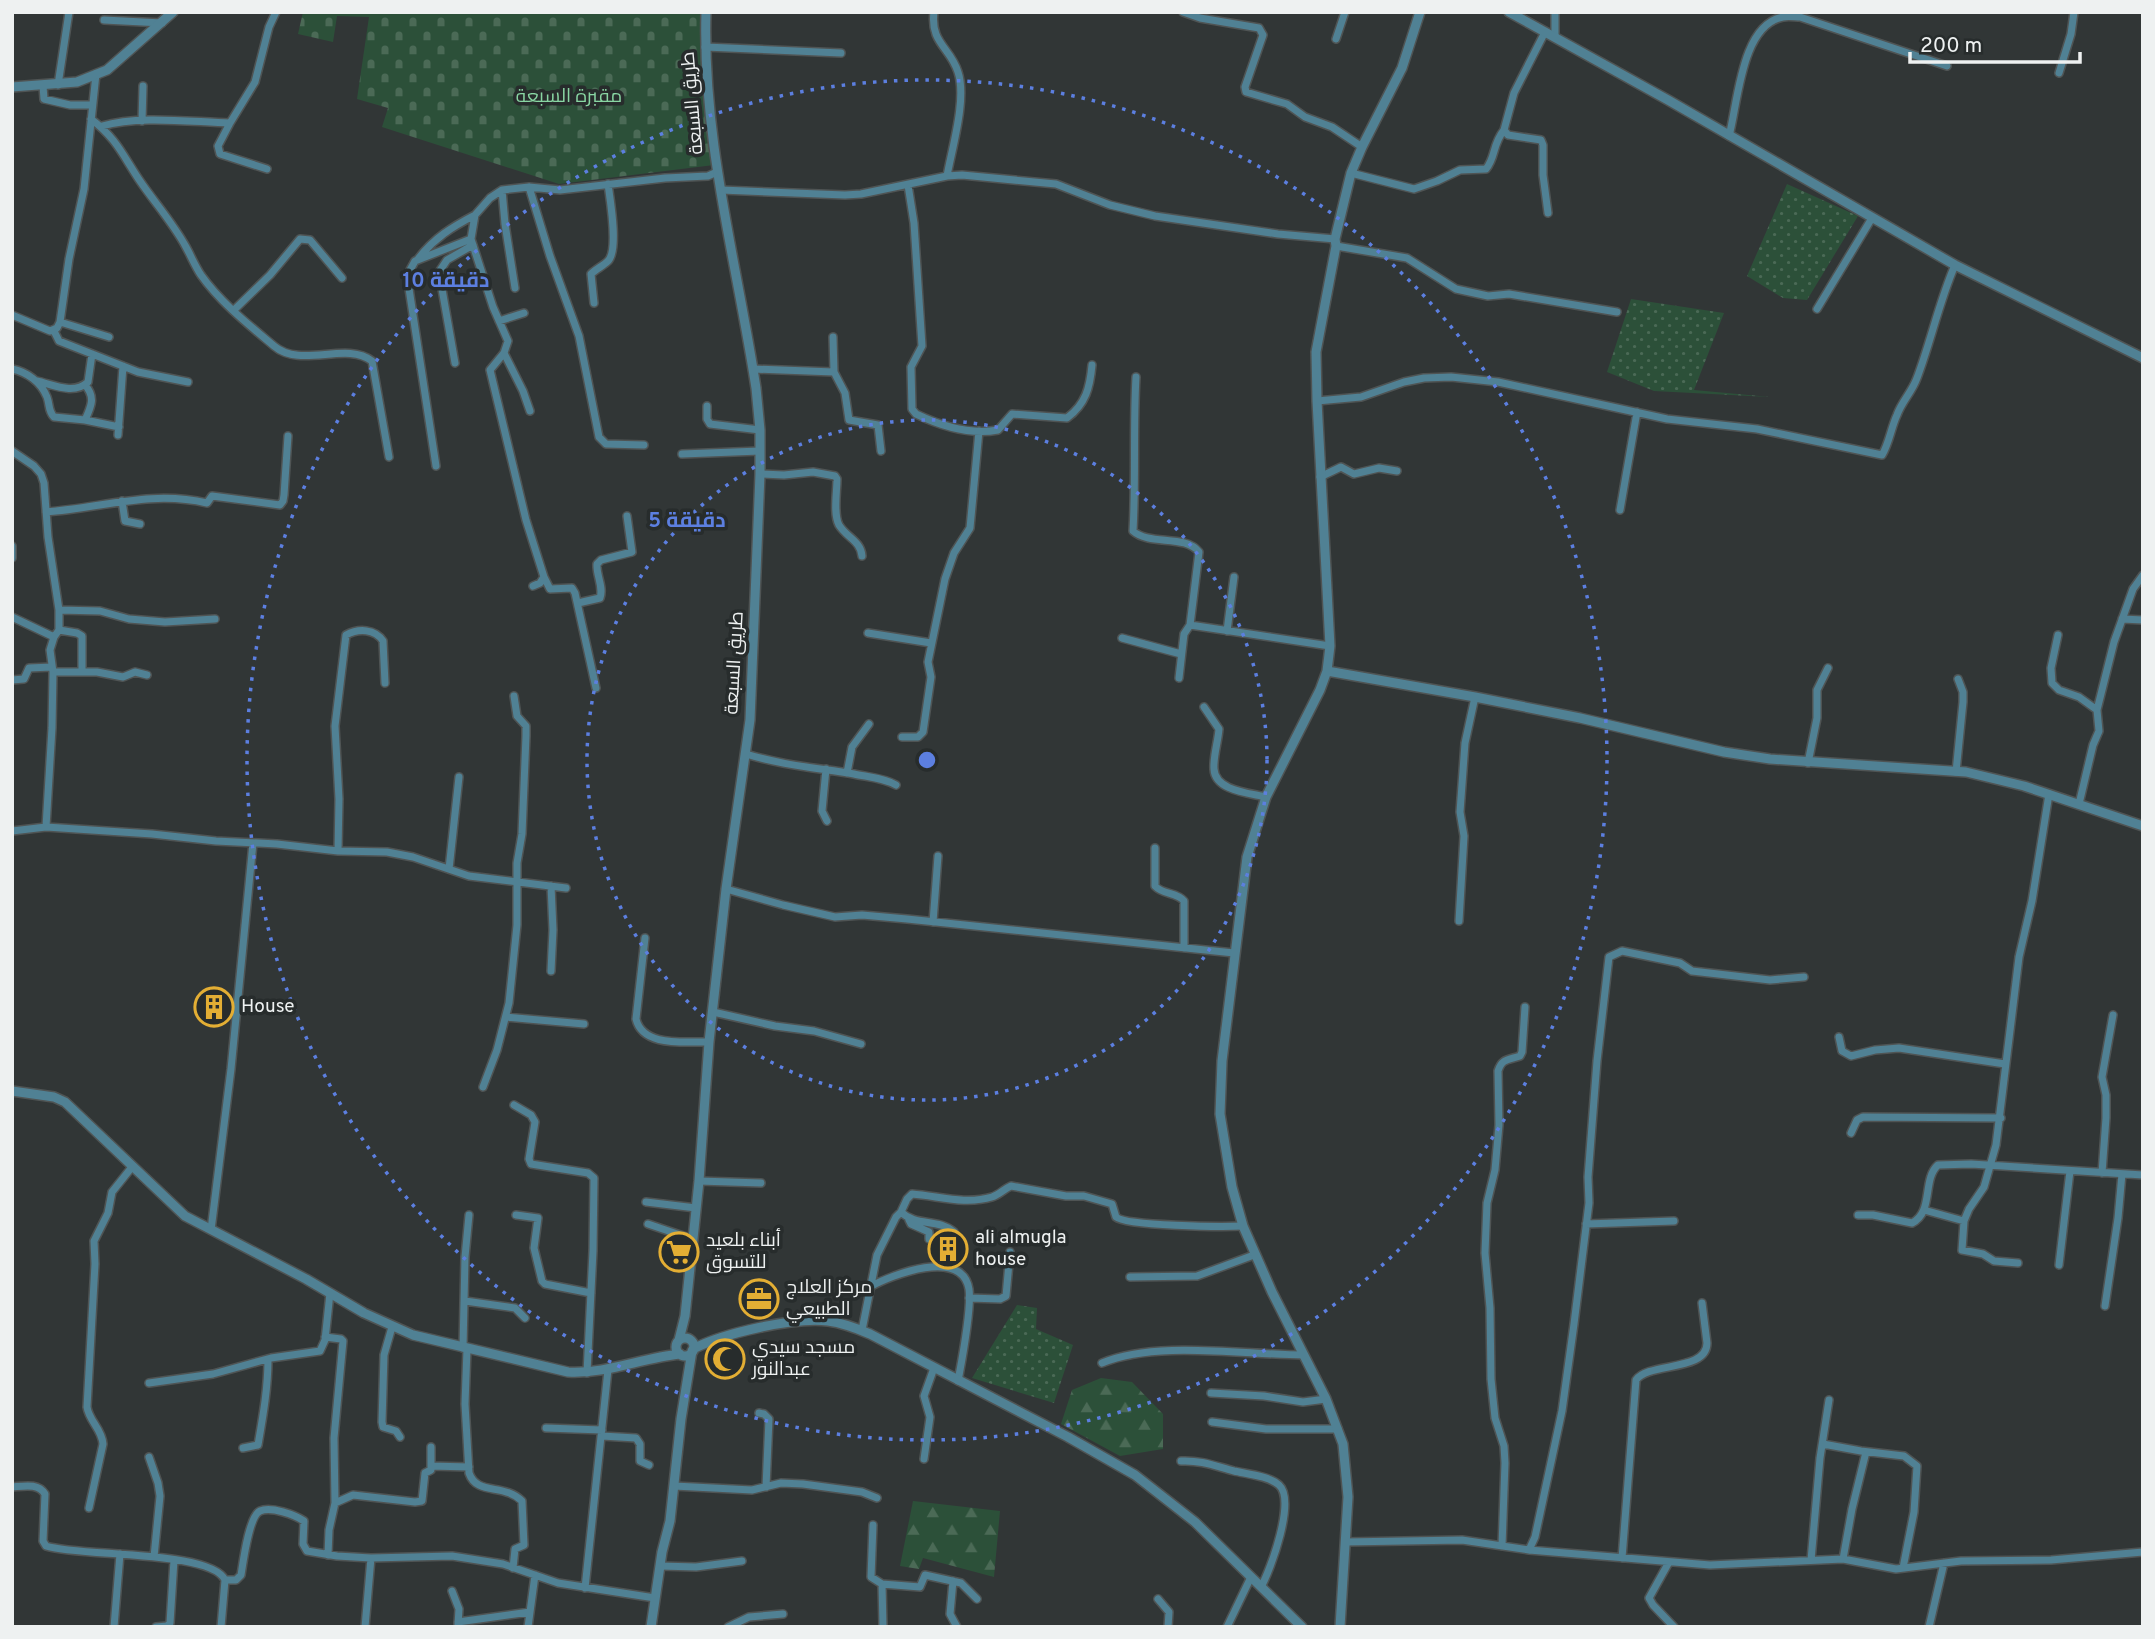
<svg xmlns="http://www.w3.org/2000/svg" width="2155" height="1639" viewBox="0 0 2155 1639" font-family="Overpass,Cairo,sans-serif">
	<defs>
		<pattern id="green-dots" width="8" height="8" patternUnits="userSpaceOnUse" patternTransform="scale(1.75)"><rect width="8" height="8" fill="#2c5039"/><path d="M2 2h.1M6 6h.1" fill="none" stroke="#4b6a56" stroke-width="1.8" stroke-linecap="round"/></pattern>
		<pattern id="forest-firs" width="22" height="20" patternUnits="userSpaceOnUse" patternTransform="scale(1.75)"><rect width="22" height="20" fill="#2c5039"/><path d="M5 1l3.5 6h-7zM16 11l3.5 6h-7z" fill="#4b6a56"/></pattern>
		<pattern id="cemetery-stones" width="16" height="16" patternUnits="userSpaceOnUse" patternTransform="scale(1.75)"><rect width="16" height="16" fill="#2c5039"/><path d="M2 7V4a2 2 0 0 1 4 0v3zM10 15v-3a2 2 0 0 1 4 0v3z" fill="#4b6a56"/></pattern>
	</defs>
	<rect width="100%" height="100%" fill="#313636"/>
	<!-- green -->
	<path fill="url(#green-dots)" d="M1787,184L1858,216L1807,300L1783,298L1747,276Z
		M1631,299L1724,313L1694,390L1770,397L1654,391L1607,372Z
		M1017,1305L1037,1308L1036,1329L1073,1345L1054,1403L972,1378Z"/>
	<!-- forest -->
	<path fill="url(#forest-firs)" d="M1101,1378L1132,1382L1163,1414V1449L1120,1456L1061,1424L1072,1390Z
		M913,1501L1000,1511L994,1577L923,1558L919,1569L900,1566Z"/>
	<!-- cemetery -->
	<path fill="url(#cemetery-stones)" d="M303,12H705L714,165L559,184L382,127L388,108L357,99L369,17L337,16L333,42L298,34Z"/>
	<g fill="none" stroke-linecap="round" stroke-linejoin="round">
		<!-- minor casing -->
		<g stroke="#4f5454" stroke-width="10">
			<path id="minor" d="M934,12C930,43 950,47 958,72C967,99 952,148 947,176
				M1183,12L1200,18L1259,28L1263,35L1245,87L1246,92L1287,104L1305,117L1332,127L1362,147
				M104,20L162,23
				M1545,32L1514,93L1504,130L1508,135L1541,140L1543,145V175L1548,213
				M1555,37V12
				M1336,39L1345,12
				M705,47L841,53
				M2059,73L2071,34L2074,12
				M58,85L69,12
				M43,86L44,99L70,105H92
				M91,119C117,139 122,154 140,181C155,203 173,223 186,247C191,256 195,266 201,275C220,302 249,325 274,346C301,369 346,341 372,361L389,457
				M142,121L143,86
				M230,123L218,146L220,154L267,169
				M102,126C139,115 191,122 230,123L255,82L269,27L276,12
				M1729,136C1738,103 1741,25 1783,17C1788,16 1795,17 1800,17L1947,66
				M1351,173L1414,189L1437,181L1460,170L1486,169C1496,157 1492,145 1504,130
				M908,185L914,223L922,346L911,367L912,409L916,414C941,426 971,435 998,430L1012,414L1067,418C1086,404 1090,387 1092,365
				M529,187L550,256L579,336L599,437L606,444L644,445
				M502,190L505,224L515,288
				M721,190L845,195L861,194L947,176L962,175L1056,184L1110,205L1155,216L1278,234L1335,239
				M1336,246L1407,258L1456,289L1488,296L1509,294L1617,312
				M418,259C434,238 452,227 475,215
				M594,303L591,274C596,269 603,266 608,261C619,250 610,199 608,184
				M1817,309L1872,218
				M234,310L270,275L300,239L310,240L342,278
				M12,315L50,331L57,328L60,322L69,259L84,189L96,74
				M499,321L524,313
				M60,322L109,337
				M54,331L59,341L138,372L188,382
				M504,353L523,391L530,411
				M455,363L439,272L447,260L473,245
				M12,369C27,372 41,382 47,397C50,405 48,411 54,417L85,420L119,427
				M753,369L834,372L833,337
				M834,372L845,393L849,420L878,425L881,451
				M1136,377C1133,429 1136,479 1133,531C1150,546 1185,534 1199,552L1190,625L1184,634L1179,678
				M37,381C54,385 74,395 88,382L92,354
				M1317,401L1361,397L1404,382L1424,378L1451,377L1498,382L1667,419L1757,429L1882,455C1889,444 1891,428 1897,415C1902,401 1912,392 1917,378C1931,341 1939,302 1955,265
				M707,406V419L710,424L760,430
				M85,420C91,407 96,397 85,385
				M118,435L123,366
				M12,451L34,466L41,474L44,483L48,537L59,610V630L54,637L50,650L53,672L52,728L46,827
				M682,454L760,451
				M436,466L408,282L409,272L415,261L471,239
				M760,474L784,475L813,472L835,476L837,479C837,492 833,514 839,525C846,537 861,541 862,556
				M1320,477L1341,467L1354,474L1379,468L1397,471
				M122,501L125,521L140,524
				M1620,510L1637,412
				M46,512C102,508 150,490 207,503L212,496L280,505L283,501L284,495L288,436
				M12,546V558
				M544,577L550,589L572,588L575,593L596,688
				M533,586L540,583L544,577L526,520L490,370L504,353L508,341L493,307L471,239L475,215L490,198L502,190L529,187L560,190L665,178L708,176L717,172
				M578,603L600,598C604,587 596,575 597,564L601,560L632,552L627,516
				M59,610L100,611L129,619L165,622L215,619
				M12,617L54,637
				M2122,619L2143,620
				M1190,625L1330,646
				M59,630L77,633L82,636V671
				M1227,631L1234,577
				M868,633L931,643
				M2058,635L2051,668L2052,683L2059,690L2079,697L2097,710
				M1122,638L1181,654
				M53,672H97L123,677L135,672L147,675
				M12,680L24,679L29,668L52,667
				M1204,707L1219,729C1218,742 1213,757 1214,769C1215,791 1250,793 1266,797
				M902,737H918L923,732L931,677L928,662L945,579L954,553L970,528L979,431
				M746,754C781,765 818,768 854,774C868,777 884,778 896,785
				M1808,763L1817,718V690L1828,668
				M826,769L822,811L827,821
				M1956,772L1963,702V692L1958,679
				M847,773L852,747L869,724
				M2079,804L2093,745L2099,731L2097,710L2114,642L2133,589L2143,575
				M12,831L46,827L152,834L216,841L277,844L338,851L387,852L413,857L469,876L566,888
				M1155,848V886C1163,895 1177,892 1184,901V948
				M338,851L339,799L335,726L346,635C359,628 375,629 383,641L385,683
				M449,869L459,777
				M726,889L783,905L835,917L862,915L907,919L1234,953
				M1459,921L1464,836L1460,812L1465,743L1475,697
				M933,922L938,856
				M645,938L636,1019C643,1048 686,1041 709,1042
				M551,971L553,930L551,886
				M713,1012L775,1026L814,1031L861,1044
				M506,1017L584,1024
				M1839,1037L1842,1051L1851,1056L1875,1050L1899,1048L2005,1064
				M483,1087L497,1050L509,1003L517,925V863L522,834L526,736V726L517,716L514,696
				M514,1105L531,1115L535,1122L529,1159L531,1164L588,1173L594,1178L593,1251L587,1373
				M1851,1133L1857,1120L1863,1117L2001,1118
				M2102,1173L2106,1118V1095L2102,1077L2113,1015
				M699,1181L761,1183
				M646,1202L696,1208
				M1924,1210L1964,1221L1969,1209L1984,1187L1996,1145L2019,957L2032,901L2049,794
				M901,1212L907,1199L912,1194C939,1196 965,1205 992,1197C999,1195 1004,1189 1011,1186L1066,1196H1084L1112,1204L1116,1217C1126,1226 1223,1227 1243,1226
				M516,1215L538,1218L534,1248L542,1281L545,1284L591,1293
				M1858,1215H1873L1912,1223C1934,1212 1922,1179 1938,1165L1971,1164L2143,1175
				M909,1220L911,1224L929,1232V1239
				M1964,1221L1962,1250L1983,1254L1994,1261L2018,1263
				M648,1224L692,1239
				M1586,1224L1674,1221
				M211,1230L231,1069L253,843
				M2059,1265L2070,1171
				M1130,1277L1197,1276L1254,1255
				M870,1287C891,1275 962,1247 969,1289C972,1309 962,1359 958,1381
				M969,1298L1000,1299L1006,1296L1010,1252
				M465,1301L515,1308L525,1318
				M2105,1306L2118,1218L2122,1174
				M392,1327L384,1355L382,1422L383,1427L396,1431L400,1437
				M862,1330L877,1255L896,1217L901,1212C916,1227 938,1218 954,1232
				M325,1337L341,1339L343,1341L334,1438L335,1503
				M463,1348L465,1257L469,1215
				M467,1349L465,1404L469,1473C477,1496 504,1483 522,1501L524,1545L515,1549L513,1568
				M1102,1363C1156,1340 1245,1355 1304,1355
				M149,1383L213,1374L271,1358L320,1351L325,1340L330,1293
				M1211,1393L1264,1396L1303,1402L1326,1399
				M759,1413L764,1414L769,1419L766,1487
				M1212,1422L1266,1429H1338
				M546,1428L602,1430
				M602,1436L636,1438L640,1444V1461L649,1465
				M1823,1444L1861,1451L1904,1456L1917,1466L1914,1512L1903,1568
				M243,1448L258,1445C263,1416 268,1388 268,1359
				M149,1457L158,1483L160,1496L154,1557
				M924,1459L930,1417L924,1396L934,1368
				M1181,1461C1201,1460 1215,1466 1234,1471C1247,1474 1269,1476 1279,1485C1296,1500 1271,1569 1261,1587
				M431,1466L469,1467
				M674,1486L752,1490L781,1483L803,1484L862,1492L877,1498
				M12,1487C25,1486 38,1483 45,1494L43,1541L46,1546C79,1557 211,1550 225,1580L221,1627
				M89,1508L103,1444C102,1429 89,1421 87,1407L95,1264L94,1241L108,1213L112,1192L132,1167
				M873,1525L871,1577L882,1584L883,1627
				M1345,1542L1462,1540L1529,1550L1710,1565L1843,1559L1896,1569L1961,1561L2051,1560L2143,1552
				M1502,1546L1505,1463L1504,1446L1495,1418L1491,1379L1490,1308L1485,1253L1487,1203L1495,1170L1499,1125L1498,1071C1502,1058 1509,1060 1520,1056L1522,1052L1525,1007
				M1529,1550L1535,1537L1562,1411L1574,1324L1589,1203L1588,1177L1597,1061L1609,957L1622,951L1680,963L1692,971L1770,980L1804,977
				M328,1555L329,1530L335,1503L353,1495L415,1502L422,1501L425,1473L431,1470V1447
				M1622,1558L1636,1380C1648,1362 1707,1372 1707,1343L1702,1303
				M1843,1559L1852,1509L1866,1452
				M1811,1560L1820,1458L1829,1400
				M1669,1562L1649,1598L1653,1605L1674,1627
				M660,1566L696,1567L742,1561
				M225,1580H236L241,1575C243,1563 249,1516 260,1511C271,1506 295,1515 304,1521L303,1544L307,1551L337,1556L371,1558L452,1556L503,1564L558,1583L655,1598
				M953,1581L950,1614L957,1627
				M882,1584L920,1587L925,1575L961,1583L977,1599
				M585,1588L608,1370
				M452,1591L459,1609L458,1624
				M1158,1599L1169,1612L1168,1627
				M458,1622L530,1612
				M114,1627L120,1554
				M156,1627L167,1626L170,1623L174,1560
				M365,1627L371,1558
				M528,1627L535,1575
				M728,1627L749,1617L783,1614
				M1227,1627L1251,1577
				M1929,1627L1944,1563"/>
		</g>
		<!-- tertiary casing -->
		<g stroke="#4f5454" stroke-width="12">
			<path id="tertiary" d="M1509,12L1668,100L1955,265L2143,358
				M12,87L77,82L107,70L173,12
				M1327,671L1475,697L1580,718L1724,752L1770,759L1966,772L2024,786L2143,826
				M12,1091L54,1097L65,1102L185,1216L306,1279L364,1313L413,1335L568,1372C607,1374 641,1358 680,1354
				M676 1347a9 9 0 1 1 18 0a9 9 0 1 1-18 0Z
				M679,1340L685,1316L699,1181L709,1042L726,889L750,720L760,474V430L756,388C737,263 702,140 706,12
				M693,1349C724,1333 794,1317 828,1321C843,1323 856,1328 870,1334L1068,1437L1135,1475L1195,1522L1302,1627
				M651,1627L662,1552L670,1521L681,1419L692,1351
				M1340,1627L1348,1497L1343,1444L1326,1399L1272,1292L1243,1226L1232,1187L1220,1114L1222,1061L1247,857L1266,797L1320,690L1327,671L1330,646L1317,401L1316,352L1336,246L1335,239L1351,173L1362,147L1402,68L1420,12"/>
		</g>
		<!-- minor -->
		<use href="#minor" stroke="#508194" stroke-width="7"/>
		<!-- tertiary -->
		<use href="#tertiary" stroke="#508194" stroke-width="9"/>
	</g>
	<!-- distance rings -->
	<g fill="none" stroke="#5c7fe0" stroke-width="3.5" stroke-dasharray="3.5 7">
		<circle cx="927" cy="760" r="340"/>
		<circle cx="927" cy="760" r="680"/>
	</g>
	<!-- icons -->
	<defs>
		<g id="building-ring" transform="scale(2.0125)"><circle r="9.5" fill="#272c2c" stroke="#e3ae34" stroke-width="1.5"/><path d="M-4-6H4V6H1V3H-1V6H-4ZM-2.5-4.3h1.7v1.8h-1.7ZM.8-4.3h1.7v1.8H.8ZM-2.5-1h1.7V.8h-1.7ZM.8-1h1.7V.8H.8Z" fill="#e3ae34"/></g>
		<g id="supermarket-ring" transform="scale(2.0125)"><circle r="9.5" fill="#272c2c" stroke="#e3ae34" stroke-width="1.5"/><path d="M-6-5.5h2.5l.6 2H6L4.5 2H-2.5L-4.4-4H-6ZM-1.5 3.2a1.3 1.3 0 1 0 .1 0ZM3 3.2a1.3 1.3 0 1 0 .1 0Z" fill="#e3ae34"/></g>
		<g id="office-ring" transform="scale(2.0125)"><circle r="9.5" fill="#272c2c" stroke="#e3ae34" stroke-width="1.5"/><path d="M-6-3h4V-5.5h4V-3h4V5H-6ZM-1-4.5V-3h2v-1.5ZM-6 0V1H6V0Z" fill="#e3ae34"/></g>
		<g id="mosque-ring" transform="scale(2.0125)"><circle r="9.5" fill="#272c2c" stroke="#e3ae34" stroke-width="1.5"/><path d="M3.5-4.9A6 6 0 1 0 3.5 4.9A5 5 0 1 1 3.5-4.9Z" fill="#e3ae34"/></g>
	</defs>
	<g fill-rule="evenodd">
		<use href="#building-ring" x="214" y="1007"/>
		<use href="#building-ring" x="948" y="1249"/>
		<use href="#supermarket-ring" x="679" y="1252"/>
		<use href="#office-ring" x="759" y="1299"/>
		<use href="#mosque-ring" x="725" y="1359"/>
	</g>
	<g text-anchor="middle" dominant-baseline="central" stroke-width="7" stroke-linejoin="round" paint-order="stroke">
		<!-- park labels -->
		<g font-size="19" fill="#89d6a3" stroke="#272c2c">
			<text x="569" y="97">مقبرة السبعة</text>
		</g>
		<!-- street labels -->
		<g font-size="19" fill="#eef1f1" stroke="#272c2c">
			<text transform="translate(693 103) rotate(-95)">طريق السبعة</text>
			<text transform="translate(735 663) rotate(-87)">طريق السبعة</text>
		</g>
		<!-- poi labels -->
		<g font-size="19" fill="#eef1f1" stroke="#272c2c" text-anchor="start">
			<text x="241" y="1007">House</text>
			<text x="975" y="1238">ali almugla<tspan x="975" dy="22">house</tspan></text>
			<text x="706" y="1241">أبناء بلعيد<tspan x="706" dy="22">للتسوق</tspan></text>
			<text x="786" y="1288">مركز العلاج<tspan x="786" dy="22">الطبيعي</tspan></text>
			<text x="752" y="1348">مسجد سيدي<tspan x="752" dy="22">عبدالنور</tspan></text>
		</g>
	</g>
	<circle cx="927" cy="760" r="10" fill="#5c7fe0" stroke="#272c2c" stroke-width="3.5"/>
	<g font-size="21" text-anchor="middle" font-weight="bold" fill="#5c7fe0" stroke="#272c2c" stroke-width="7" stroke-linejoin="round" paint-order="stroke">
		<text x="446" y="287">10 دقيقة</text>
		<text x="687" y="527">5 دقيقة</text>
	</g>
	<!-- border -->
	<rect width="2155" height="1639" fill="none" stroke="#eef1f1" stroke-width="28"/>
	<!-- scale -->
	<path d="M1910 52v10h170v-10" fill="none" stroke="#eef1f1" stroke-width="3.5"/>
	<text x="1920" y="52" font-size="21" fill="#eef1f1" stroke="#272c2c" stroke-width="5" paint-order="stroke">200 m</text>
</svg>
